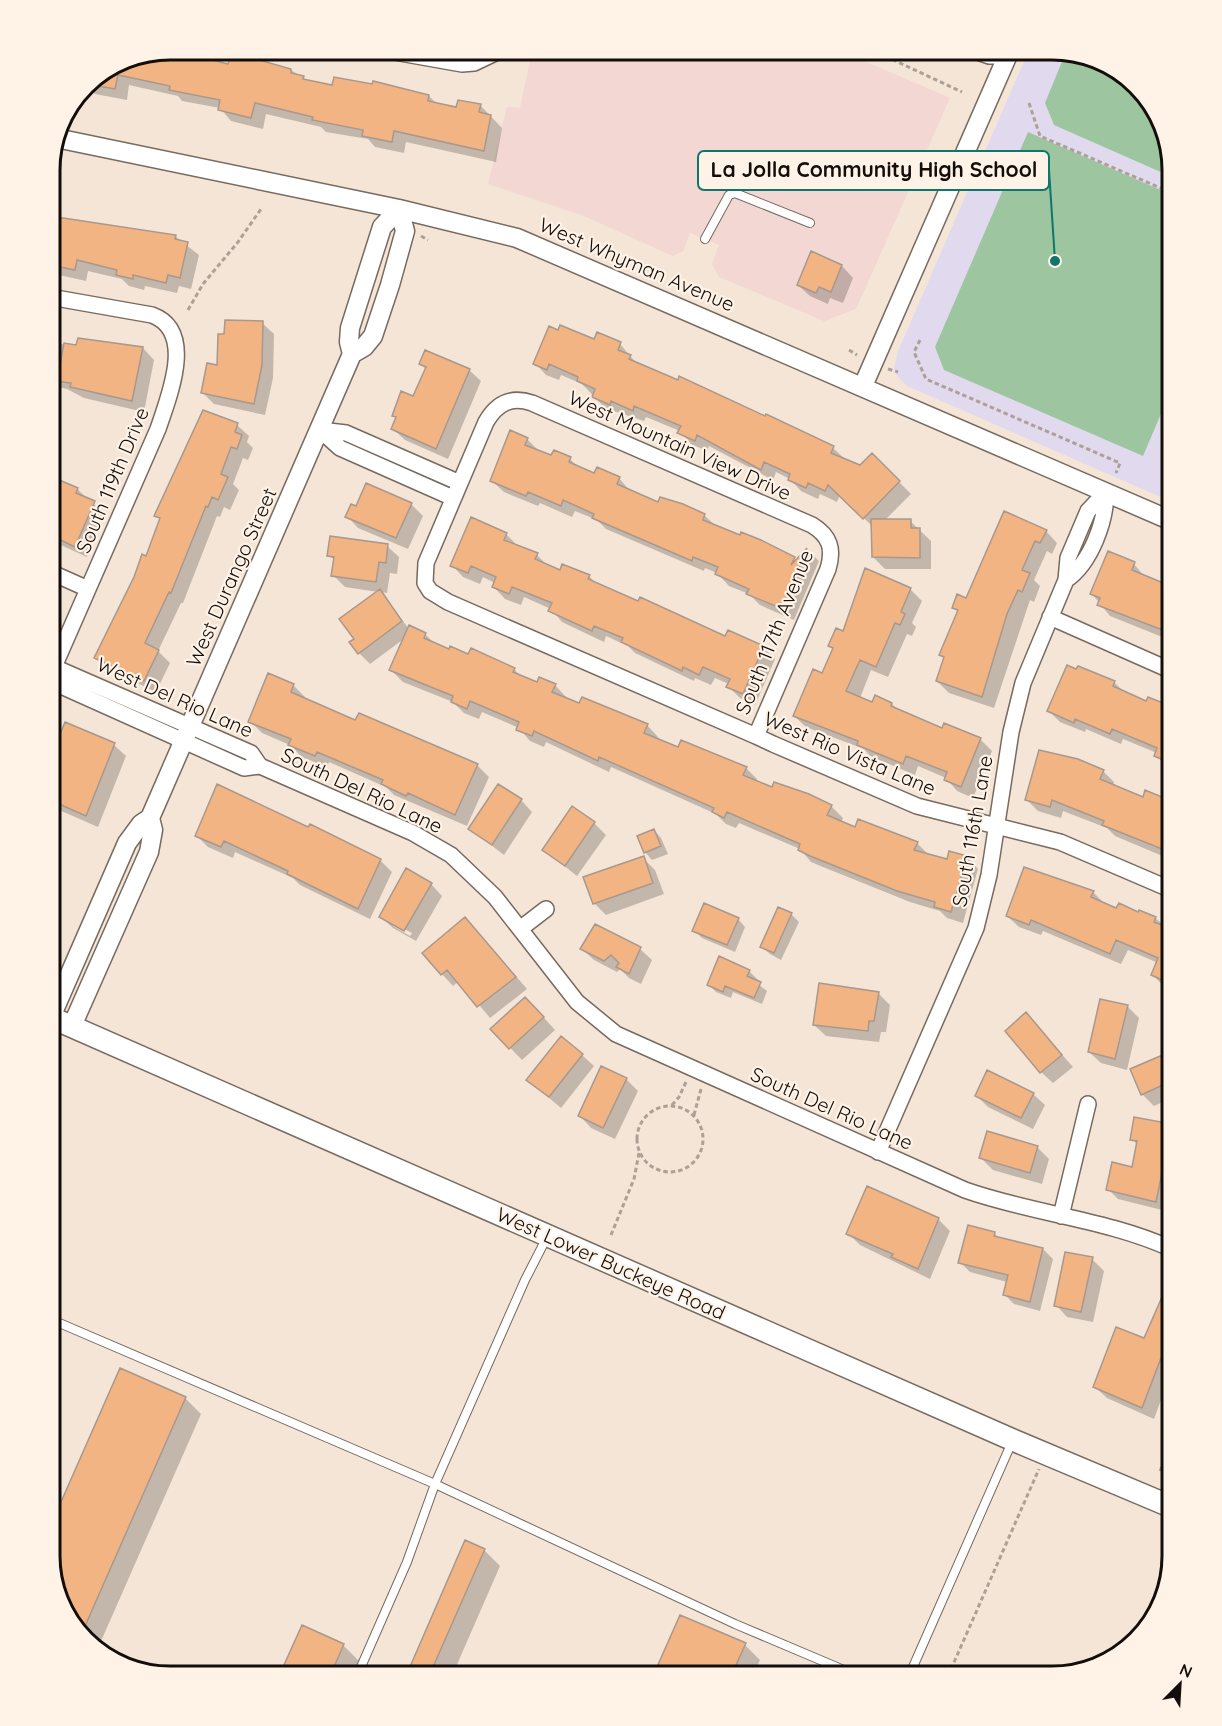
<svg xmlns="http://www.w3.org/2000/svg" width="1222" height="1726" viewBox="0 0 1222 1726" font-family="Quicksand,sans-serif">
	<rect width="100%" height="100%" fill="#f4e5d7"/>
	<!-- industrial -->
	<path fill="#f2d7d3" d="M532,50H839L950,98L856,309L824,321L719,277L712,264L719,245L690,233L683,251L673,256L584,216L488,184L507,107L520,108Z"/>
	<!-- education -->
	<path fill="#e1daef" d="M1029,50H1059L1112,66L1156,110L1172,170V502L907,386L897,376L894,369L898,351Z"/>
	<!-- green -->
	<path fill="#9dc59f" d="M1066,52L1112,66L1156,110L1172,177L1054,125L1045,103Z
		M1028,132L1172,195V388L1143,456L944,370L935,347Z"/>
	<!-- shadow -->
	<path fill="#0003" fill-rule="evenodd" d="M170,50H179L196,55L201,59L229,66L291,70L308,81L333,86L429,96L437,104L458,109L480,105L502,128L496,162L406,142L404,153L375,147L368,139L326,132L321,127L266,114L263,129L231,121L220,108L182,101L178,96L129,85L127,100L95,94L86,85L124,59Z
		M50,210L62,219L106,228L107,224L155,235L176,237L199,255L191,289L179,286L177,293L145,286L144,290L129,286L122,279L88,271L86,281L50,273Z
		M842,266L853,278L843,303L830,298L828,304L810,296L798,285Z
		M262,323L274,334L273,378L265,415L214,404L202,392L218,367Z
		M595,341L620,344L638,365L833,448L845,459L860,467L872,455L911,494L884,521H910L931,541V569H885L873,557V527L840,495L837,502L820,494L818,499L801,491L790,479L776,472L773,480L709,446L707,451L691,444L680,431L646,417L644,421L605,408L582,384L561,375L559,380L546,375L535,363Z
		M50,342L78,347L143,348L154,360L144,412L84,398L67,389L50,385Z
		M421,364L469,370L481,381L448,459L405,440L393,429L397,418L394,415L414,398L426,369Z
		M204,412L237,425L249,436L247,442L253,448L248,460L243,458L233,484L239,490L230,510L224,507L220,517L217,516L183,603H181L158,651L170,663L156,692L108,669L96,657L147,558L161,520L156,515Z
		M527,439L539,451L552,457L570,459L580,469L595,475L619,478L630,491L659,504L682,506L705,516L716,526L797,561L808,550L819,561L794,620L760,605L749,594L729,586L717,573L705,568L704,571L606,529L597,520L575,511L572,517L540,503L538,506L504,492L492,481Z
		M50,477L77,489L105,514L87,557L50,540Z
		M367,485L411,504L423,516L408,549L358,528L347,516L357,508Z
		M1046,531L1057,543L1052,554L1047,551L1034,580L1040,586L1034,602L1030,600L994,708L949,693L937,681L945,659L941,655L958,612L953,607L966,600Z
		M506,534L518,546L537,555L549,567L589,576L598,585L726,638L763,647L775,659L755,705L740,698L728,686L729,684L715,678L711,685L695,678L694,681L635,653L628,646L606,636L604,642L562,622L551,609L524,597L521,605L505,599L494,587L495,583L483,577L480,584L463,577L452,565Z
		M387,546L399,557L397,574L390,573L387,593L381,592L409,629L425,634L436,645L450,651L514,669L521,677L537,683L555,685L566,697L565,699L647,725L658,737L657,740L679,749L746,768L757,779L756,782L831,806L843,818L841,823L856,829L917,843L930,856L948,861L950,853L967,857L978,869L963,923L947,918L940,911L910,902L823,867L811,862L800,849L739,823L736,828L726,824L716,814L611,767L609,772L546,742L544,747L530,741L519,728L482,712L479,719L464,713L453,702L403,682L391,670L405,638L370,664L359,653L356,639L378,592L345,587L333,575L335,561L329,555Z
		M1134,564L1145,577L1172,588V641L1110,616L1092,594Z
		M910,589L922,601L912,623L916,627L912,636L907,634L888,677L871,670L860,698L873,704H892L899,711L942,730L980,739L992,751L973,798L957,791L946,778L918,766L915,775L870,756L864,749L806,727L794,716L823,675L834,650L830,646L844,633Z
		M50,612L54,616L50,625Z
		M1114,682L1126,694L1147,703L1172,708V769L1156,756L1157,753L1123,739L1121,744L1086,729L1085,732L1060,722L1049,711Z
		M293,685L305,697L304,699L356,722L477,765L489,777L467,826L394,795L386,787L329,762L327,767L302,757L290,745L262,733L250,721Z
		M66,724L114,745L126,756L98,827L50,806V763Z
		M1103,771L1114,782L1113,786L1143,799L1146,792L1172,802V860L1115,836L1107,828L1063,811L1061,818L1038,811L1027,800Z
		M521,800L532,812L504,855L470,829Z
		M594,823L606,835L577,876L544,850Z
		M654,830L661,838L668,854L652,860L645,852Z
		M197,836L380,860L392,872L370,919L300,885L293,878L235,852L233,858L208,847Z
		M643,858L655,870L664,894L606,915L594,903Z
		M50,864L56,879L50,881Z
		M431,884L442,896L416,941L393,928L381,917ZM393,923L412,933L410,936L393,926Z
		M1093,892L1104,903L1117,910L1155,918L1172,931V990L1164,987L1153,975L1158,963L1128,950L1121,964L1043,931L1041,935L1019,927L1007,916Z
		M791,914L799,922L781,960L770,954L762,947Z
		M738,919L745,927L735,952L702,938L694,930Z
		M477,931L527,989L490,1018L459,981L453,986L442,974Z
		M582,949H640L652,960L641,984L629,978L620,969L617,972L594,960Z
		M749,971L757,979L755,982L767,991L762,1004L733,992L731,998L716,992L708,984Z
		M878,993L890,1005L886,1032H881L879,1042L826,1036L814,1025Z
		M1101,1001L1128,1007L1139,1018L1127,1070L1101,1063L1089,1052Z
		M537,1010L555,1030L522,1060L492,1029Z
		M1026,1014L1073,1067L1053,1083L1041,1072Z
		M1172,1052V1098L1154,1106L1142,1094L1132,1069Z
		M582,1055L594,1066L561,1108L528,1080Z
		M626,1079L638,1091L615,1139L591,1128L580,1116Z
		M1033,1094L1045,1105L1033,1129L988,1107L976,1095Z
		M1171,1126L1172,1177L1166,1211L1118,1199L1108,1189L1133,1169L1138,1145L1131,1139Z
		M1037,1147L1049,1159L1042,1184L993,1170L981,1158Z
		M938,1219L950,1231L930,1279L860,1245L848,1233Z
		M994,1233L999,1238L1043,1249L1053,1259L1040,1311L1014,1304L1004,1294L1007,1282L970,1272L960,1262Z
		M1092,1259L1104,1271L1093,1322L1067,1317L1056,1305Z
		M1166,1293L1172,1296V1370L1154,1419L1107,1398L1095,1387L1144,1340Z
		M121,1370L185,1398L201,1414L98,1648L66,1616L50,1556V1531Z
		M466,1542L484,1550L500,1566L452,1676H407Z
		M681,1617L745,1645L760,1660L753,1676H654Z
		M303,1627L344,1646L359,1661L353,1676H281Z"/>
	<!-- building -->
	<path fill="#f2b482" stroke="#a8988d" stroke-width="1.5" d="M176,50L228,64L231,52L291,69V73L304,76L303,79L332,85L334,77L372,84L373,81L429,95L428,101L456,107L458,100L481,104L479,112L491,115L484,151L394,131L392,142L362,136L363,130L312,120L313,117L255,103L251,118L218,110L220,100L169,90L170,86L118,75L115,89L87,84L124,59Z
		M50,216L176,235L175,239L188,242L180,278L168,275L166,283L133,275V279L116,275L117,270L77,260L75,270L50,265Z
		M811,251L842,265L831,292L819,287L816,293L797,285Z
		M225,320L263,321L262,365L254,404L201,393L207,363L217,365L218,334H224Z
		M560,325L594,339L597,332L621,342L618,350L631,355L629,359L678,380L679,376L765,416L766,414L834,446L831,453L860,465L872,453L900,481L863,519L828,485L825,491L808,483L806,488L788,480L790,474L764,462L761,470L697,435L695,441L677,433L681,426L655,415L634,406L633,411L611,401L610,405L592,397L595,389L577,381L578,377L549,364L547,370L533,364L549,326L558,330Z
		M78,338L143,347L132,401L70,387L71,383L57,381L64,343L76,345Z
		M425,350L470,369L436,449L391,429L396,417L392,416L401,391L413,396L426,367L419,364Z
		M203,410L238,423L235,432L242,435L237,449L231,447L221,474L228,477L218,500L212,497L208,507L206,506L171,593L169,592L145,643L159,650L144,681L94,658L134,577L142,554L146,556L160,518L154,516Z
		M510,430L528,438L525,445L551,455L554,450L571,457L569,462L594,473L597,467L620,477L617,484L658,502L660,497L683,504L705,514L703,520L740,535L741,532L761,540L795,557L791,565L807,548L783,609L746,594L749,589L715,574L718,567L693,557L692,561L592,518L594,514L563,500L561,506L528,492L526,496L490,481Z
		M50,476L78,488L76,493L95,501L75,547L50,535Z
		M366,483L412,503L396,538L345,517L351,504L356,506Z
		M1004,511L1047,530L1040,543L1035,541L1022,570L1030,573L1022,592L1018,590L1007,614L982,697L936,681L944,657L939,655L958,610L952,608L957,594L966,598Z
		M471,517L507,533L504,540L538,553L535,559L560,570L562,564L590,575L588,579L638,601L640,597L725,636L728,630L764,646L743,694L726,687L730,679L703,667L699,675L683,667L682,671L621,642L623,638L594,626L592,631L548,611L552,603L512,587L509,594L492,587L496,577L471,566L468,573L450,566Z
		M871,519H911V528H920V558L872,557Z
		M330,536L388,544L386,563L379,562L376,582L331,576L334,557L327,556Z
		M1108,551L1135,562L1132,570L1173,587V634L1097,605L1100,598L1090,594Z
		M865,568L911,588L901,612L905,614L900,625L895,623L876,667L860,660L846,691L872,702L875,695L892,703L891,706L942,728L944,723L981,738L961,787L944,780L947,772L906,756L903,764L857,745L858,741L793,716L813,669L822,673L833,648L828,646L836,628L843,631Z
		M380,589L402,621L358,654L349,642L354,639L339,619Z
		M409,625L426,633L424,638L449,649L450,646L468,654L471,648L515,668L513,672L537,682L539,677L556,684L552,692L579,703L582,697L648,724L644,733L678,747L681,740L747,767L743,775L772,787L774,782L809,794L832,805L827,815L855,827L858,819L918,842L914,850L947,859L949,851L967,856L951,912L934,907L935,902L897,891L810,856L798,850L800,844L727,812L724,818L712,812L714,808L599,757L598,761L534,731L532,736L516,730L519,722L470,701L467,709L451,702L453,696L389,670Z
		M1067,665L1076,669L1078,666L1115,681L1113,686L1146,701L1148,697L1173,707V764L1154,756L1157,748L1112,729L1110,734L1075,719L1074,723L1047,711Z
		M268,673L294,684L291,692L355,720L359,713L478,764L455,815L408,793L406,796L381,784L383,780L317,752L315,756L288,745L291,739L248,722Z
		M65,722L115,743L86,816L50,800V759Z
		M1039,750L1078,759L1104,770L1100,779L1143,797L1145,790L1172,801V853L1102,825L1104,821L1052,800L1050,807L1025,800Z
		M217,784L308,827L310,824L381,859L358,909L287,874L288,871L224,841L221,847L195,836Z
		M498,784L522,799L492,845L468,829Z
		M572,806L595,822L565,866L542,850Z
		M654,829L661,846L644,853L637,836Z
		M644,856L653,883L593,904L583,877Z
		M1024,867L1094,891L1091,897L1116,908L1119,903L1138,912L1139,910L1156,917L1154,922L1172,929V984L1151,975L1158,958L1116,940L1110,954L1031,920L1029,925L1006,916Z
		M406,868L432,883L404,931L379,917Z
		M704,903L739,918L727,945L692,931Z
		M778,907L792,913L774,953L760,947Z
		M465,917L516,977L477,1007L447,970L441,975L422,953Z
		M595,924L641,947L629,974L616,967L619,963L611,955L604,961L580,949Z
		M719,956L750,970L747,976L761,982L754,998L725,986L723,992L707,985Z
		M819,983L879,992L874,1021H869L868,1031L813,1025Z
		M525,997L544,1017L509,1049L490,1029Z
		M1100,999L1128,1005L1115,1059L1088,1052Z
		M1026,1012L1062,1055L1040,1073L1005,1031Z
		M561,1036L583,1054L549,1097L526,1080Z
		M1172,1051V1081L1141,1095L1130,1069Z
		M601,1066L627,1078L603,1128L578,1116Z
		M987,1070L1034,1093L1021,1118L975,1096Z
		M1134,1117L1172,1124L1156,1202L1106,1190L1112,1162L1132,1167L1137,1141L1130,1140Z
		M987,1131L1038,1146L1030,1173L979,1158Z
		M867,1186L939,1218L918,1269L891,1257L893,1254L846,1234Z
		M968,1225L995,1232L994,1236L1043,1248L1030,1302L1003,1295L1008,1275L958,1263Z
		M1065,1252L1093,1257L1081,1312L1054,1306Z
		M1172,1274V1329L1142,1408L1093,1387L1116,1327L1144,1338Z
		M120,1368L186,1397L82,1633L66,1616L50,1556V1527Z
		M465,1540L485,1549L429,1676H406Z
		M680,1615L746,1643L731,1676H653Z
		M302,1625L344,1644L330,1676H279Z"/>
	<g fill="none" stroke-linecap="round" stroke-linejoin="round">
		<!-- service casing -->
		<g stroke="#776a5e" stroke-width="10">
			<path id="service" d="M705,239L729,195L735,193L810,223
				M50,1037L57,1022
				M547,1237L525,1280L435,1484L735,1624L858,1676
				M50,1319L435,1484L407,1562L357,1676
				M909,1676L1012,1442"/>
		</g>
		<!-- minor casing -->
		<g stroke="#776a5e" stroke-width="18">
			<path id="minor" d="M383,50L462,64L474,63L495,53
				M972,50L989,56H1007
				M320,430L346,433L460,483
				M320,430L340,448L453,498
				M50,572L88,589
				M1066,580C1091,563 1106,521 1106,492
				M1050,617L1172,671
				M54,667L251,753L260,766
				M50,676L158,429C169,396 196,331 152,315L50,297
				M50,681L244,768L260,766
				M756,736L828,569C834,549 830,536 812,525L532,403C511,396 497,403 486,422L426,563L425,583L430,591L448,602L756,736L773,744L917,806L1060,842L1172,890
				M260,766L413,833L451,855L495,897L577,1002L616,1034L965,1190C1033,1214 1106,1219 1172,1249
				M520,929L546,909
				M878,1152L976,928L989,875L1011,732L1023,683L1066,580L1068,558L1088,511L1106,492
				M1061,1216L1088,1104"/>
		</g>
		<!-- tertiary casing -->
		<g stroke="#776a5e" stroke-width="21">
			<path id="tertiary" d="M56,138L399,209L517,238L1172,521
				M863,386L1010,50
				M51,1017L127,843L141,824L150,818L352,354L349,342L350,328L382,227L399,209L405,231L390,285L373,336L364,347L352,354
				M72,1026L149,852L153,830L150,818"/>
		</g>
		<!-- secondary casing -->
		<g stroke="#776a5e" stroke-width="24">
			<path id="secondary" d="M50,1017L1013,1440L1172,1507"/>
		</g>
		<!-- path -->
		<path stroke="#ada196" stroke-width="3" stroke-dasharray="4.5 3" stroke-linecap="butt" d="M872,50L962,92
			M1029,103L1040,136L1172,193
			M421,236L428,240
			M188,310L203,284L238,242L261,209
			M920,340L914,352L926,379L1120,463L1116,473
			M849,350L857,355
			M888,369L898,372
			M672,1105L679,1097L686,1082
			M637 1139a33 33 0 1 1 66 0a33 33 0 1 1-66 0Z
			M694,1115L701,1089
			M611,1235L634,1179L639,1153
			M1160,1471L1172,1444
			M948,1676L1039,1469"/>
		<!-- service -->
		<use href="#service" stroke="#fff" stroke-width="8"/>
		<!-- minor -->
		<use href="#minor" stroke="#fff" stroke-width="15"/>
		<!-- tertiary -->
		<use href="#tertiary" stroke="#fff" stroke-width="18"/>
		<!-- secondary -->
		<use href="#secondary" stroke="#fff" stroke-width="21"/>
	</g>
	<g text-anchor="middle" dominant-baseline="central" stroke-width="4.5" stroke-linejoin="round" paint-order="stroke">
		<!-- street labels -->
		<g font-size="20" fill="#130e0a" stroke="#fff3e7">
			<text transform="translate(637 264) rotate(23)">West Whyman Avenue</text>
			<text transform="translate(680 445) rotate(24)">West Mountain View Drive</text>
			<text transform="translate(112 480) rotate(-67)">South 119th Drive</text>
			<text transform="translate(231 577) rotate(-66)">West Durango Street</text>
			<text transform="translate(774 632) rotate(-68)">South 117th Avenue</text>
			<text transform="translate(175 697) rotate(24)">West Del Rio Lane</text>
			<text transform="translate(850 753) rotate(23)">West Rio Vista Lane</text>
			<text transform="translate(362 790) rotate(25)">South Del Rio Lane</text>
			<text transform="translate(972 831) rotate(-80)">South 116th Lane</text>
			<text transform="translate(832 1108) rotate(24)">South Del Rio Lane</text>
			<text transform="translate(611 1263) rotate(24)">West Lower Buckeye Road</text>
		</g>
	</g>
	<!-- crop -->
	<path d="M0 0H1222V1726H0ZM170 60H1052A110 110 0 0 1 1162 170V1556A110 110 0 0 1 1052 1666H170A110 110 0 0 1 60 1556V170A110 110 0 0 1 170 60Z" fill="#fff3e7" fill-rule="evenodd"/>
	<path fill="none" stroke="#130e0a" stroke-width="3" d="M170 60H1052A110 110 0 0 1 1162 170V1556A110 110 0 0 1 1052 1666H170A110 110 0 0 1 60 1556V170A110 110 0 0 1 170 60Z"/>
	<!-- callouts -->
	<path fill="none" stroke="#0f766e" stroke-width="2" d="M1055 261L1049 170"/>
	<circle fill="#0f766e" stroke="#fff3e7" stroke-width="2" cx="1055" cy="261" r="6"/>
	<rect fill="#fff3e7" stroke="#0f766e" stroke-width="2" x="698" y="151" width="351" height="39" rx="6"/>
	<g font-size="21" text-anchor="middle" font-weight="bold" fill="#130e0a">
		<text x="874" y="177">La Jolla Community High School</text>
	</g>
	<!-- north arrow -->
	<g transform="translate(1180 1684) rotate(24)" stroke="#fff3e7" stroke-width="4.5" paint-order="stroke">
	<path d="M0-4.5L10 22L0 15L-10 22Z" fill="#130e0a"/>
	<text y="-9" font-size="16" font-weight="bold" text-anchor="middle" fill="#130e0a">N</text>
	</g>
</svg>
